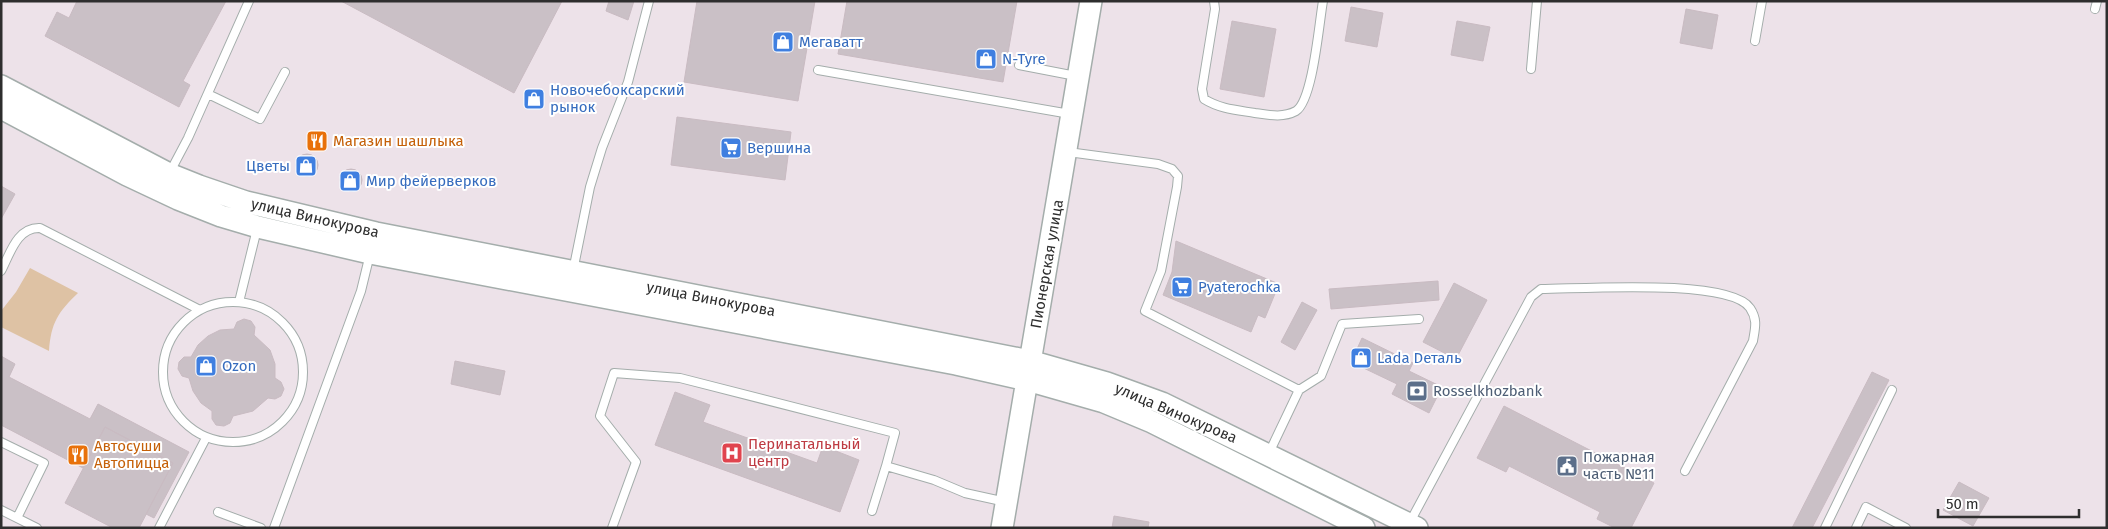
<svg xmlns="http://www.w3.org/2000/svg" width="2108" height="529" viewBox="0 0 2108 529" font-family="'Fira Sans',sans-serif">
	<rect width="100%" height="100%" fill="#ede2e9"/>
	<!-- green -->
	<path fill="#dec2a4" d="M30,268L78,293C58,312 51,323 49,351L1,327V311L16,292Z"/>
	<!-- building -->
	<path fill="#cac0c6" stroke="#c9bbc2" d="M77,1H226L183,81L190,85L179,107L45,36L57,12L69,18Z
		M341,1H562L514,93Z
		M609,1H634L628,20L606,11Z
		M697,1H815L798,101L684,82Z
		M847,1H1017L1003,82L838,54Z
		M1351,7L1383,13L1377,47L1345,41Z
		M1686,9L1718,15L1712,49L1680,43Z
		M1232,21L1276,29L1264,97L1220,89Z
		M1457,21L1490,27L1483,61L1451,55Z
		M677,117L791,132L785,180L671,165Z
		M296 165a11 11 0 1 1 22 0a11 11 0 1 1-22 0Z
		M340 180a11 11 0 1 1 22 0a11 11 0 1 1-22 0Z
		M1,186L15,194L1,219Z
		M1176,241L1279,284L1265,318L1258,315L1251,332L1163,295L1172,272Z
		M1438,281L1439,300L1331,309L1329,289Z
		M1454,283L1487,300L1456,359L1423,342Z
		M1302,302L1317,310L1295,350L1281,342Z
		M244,319L251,321L255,327L254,335L270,350L275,364V378L281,382L284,389L281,396L275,399L268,398L253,411L233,416L230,423L224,426L216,425L212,419V411L201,403L193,391L189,378L182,376L178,369L179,362L184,357H191L198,345L208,336L220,330L234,329L237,322Z
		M1362,338L1413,363L1409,371L1442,387L1429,413L1392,394L1397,384L1351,362Z
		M1,356L15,364L9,377L90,419L98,404L189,452L154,518L146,514L173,463L105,427L83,468L1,425Z
		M455,361L505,371L500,395L451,384Z
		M1872,372L1889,380L1812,528H1792Z
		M675,392L710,405L703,422L817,463L823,446L859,460L840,512L655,445Z
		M1504,406L1654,483L1631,528H1615L1597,519L1600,512L1509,466L1506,472L1477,458Z
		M105,427L173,463L139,528H113L65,503Z
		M1959,482L1989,498L1973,526L1943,510Z
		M1114,516L1149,522L1148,528H1112Z"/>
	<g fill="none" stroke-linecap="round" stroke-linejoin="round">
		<!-- lane casing -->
		<g stroke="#a4adab" stroke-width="10">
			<path id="lane" d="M1214,1L1215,9L1202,89L1204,99C1220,109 1237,110 1255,113C1269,115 1283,118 1296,111C1313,100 1319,23 1323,1
				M2095,9L2097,1
				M1755,41L1762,1
				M1019,65L1076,76
				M1531,69L1537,1
				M818,70L1070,114
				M208,94L260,119L285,72
				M1068,152L1158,164L1172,169L1178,176L1177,187L1161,271L1145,311L1299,390
				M170,172L188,138L249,1
				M1,271C10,254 17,227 40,228L200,310
				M573,271L590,187L602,148L628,82L649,1
				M163 372a70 70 0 1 1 140 0a70 70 0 1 1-140 0Z
				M239,302L257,229
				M1,442L44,463L17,518
				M1269,453L1299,390L1321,376L1342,324L1419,319
				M1,510L37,528
				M872,511L886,466
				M218,512L261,528
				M1410,522L1531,297L1541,289C1579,289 1729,278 1750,308C1758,320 1755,328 1753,341L1685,471
				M159,528L206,438
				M274,528L361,291L370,254
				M612,528L636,462L600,416L614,373L680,378L895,433L886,466L934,480L965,493L1006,502
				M1825,528L1892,390
				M1856,528L1866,507L1906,528"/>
		</g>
		<!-- secondary casing -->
		<g stroke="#a4adab" stroke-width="24">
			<path id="secondary" d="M1,86L169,174L199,186L246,202L376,233L1030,361L1107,383L1162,403L1417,528
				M1,108L127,175L178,199L221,216L258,227L370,253L956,364L1027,380L1104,402L1152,422L1364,528
				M1002,528L1091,1"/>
		</g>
		<!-- lane -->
		<use href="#lane" stroke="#fff" stroke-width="8"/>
		<!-- secondary -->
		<use href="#secondary" stroke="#fff" stroke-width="21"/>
	</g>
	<!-- icons -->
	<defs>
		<g id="shop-square" transform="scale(1.125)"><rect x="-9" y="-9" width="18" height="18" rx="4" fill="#3f7fe0" stroke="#fff"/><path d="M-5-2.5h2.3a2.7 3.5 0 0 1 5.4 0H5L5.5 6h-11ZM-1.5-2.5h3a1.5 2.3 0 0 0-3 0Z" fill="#fff"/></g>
		<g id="restaurant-square" transform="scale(1.125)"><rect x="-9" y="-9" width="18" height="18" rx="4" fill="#e8710a" stroke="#fff"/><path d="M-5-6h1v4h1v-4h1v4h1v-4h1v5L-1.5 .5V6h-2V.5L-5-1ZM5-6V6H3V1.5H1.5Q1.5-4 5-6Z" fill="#fff"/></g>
		<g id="supermarket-square" transform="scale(1.125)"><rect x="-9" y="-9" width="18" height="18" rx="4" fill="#3f7fe0" stroke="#fff"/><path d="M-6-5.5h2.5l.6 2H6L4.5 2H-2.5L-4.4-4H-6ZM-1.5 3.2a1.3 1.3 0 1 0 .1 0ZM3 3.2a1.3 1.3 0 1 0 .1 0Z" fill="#fff"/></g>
		<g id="bank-square" transform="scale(1.125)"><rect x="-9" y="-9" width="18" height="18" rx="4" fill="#5c6f8a" stroke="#fff"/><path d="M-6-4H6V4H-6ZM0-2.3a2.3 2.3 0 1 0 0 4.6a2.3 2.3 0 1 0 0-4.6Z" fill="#fff"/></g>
		<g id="hospital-square" transform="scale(1.125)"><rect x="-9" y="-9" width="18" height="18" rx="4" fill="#e0444e" stroke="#fff"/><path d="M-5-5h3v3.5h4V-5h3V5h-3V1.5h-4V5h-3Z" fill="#fff"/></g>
		<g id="civic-square" transform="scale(1.125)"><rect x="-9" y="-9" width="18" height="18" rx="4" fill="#5c6f8a" stroke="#fff"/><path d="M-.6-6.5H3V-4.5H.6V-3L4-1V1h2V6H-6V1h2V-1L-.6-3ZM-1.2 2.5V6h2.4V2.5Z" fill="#fff"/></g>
	</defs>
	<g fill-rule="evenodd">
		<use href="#shop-square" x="783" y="42"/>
		<use href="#shop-square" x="986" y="59"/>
		<use href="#shop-square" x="534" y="99"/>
		<use href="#restaurant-square" x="317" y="141"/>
		<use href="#supermarket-square" x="731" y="148"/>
		<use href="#shop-square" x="306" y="166"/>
		<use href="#shop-square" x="350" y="181"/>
		<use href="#supermarket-square" x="1182" y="287"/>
		<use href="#shop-square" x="1361" y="358"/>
		<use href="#shop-square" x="206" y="366"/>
		<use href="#bank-square" x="1417" y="391"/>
		<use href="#hospital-square" x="732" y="453"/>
		<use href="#restaurant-square" x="78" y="455"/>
		<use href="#civic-square" x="1567" y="466"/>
	</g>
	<g text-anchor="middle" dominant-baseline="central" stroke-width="4" stroke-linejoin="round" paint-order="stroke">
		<!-- shop labels -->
		<g font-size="15" fill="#366cbe" stroke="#fff" text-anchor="start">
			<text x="799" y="42">Мегаватт</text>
			<text x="1002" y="59">N-Tyre</text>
			<text x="550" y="90">Новочебоксарский<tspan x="550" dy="17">рынок</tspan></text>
			<text x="747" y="148">Вершина</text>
			<text x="290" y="166" text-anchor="end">Цветы</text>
			<text x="366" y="181">Мир фейерверков</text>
			<text x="1198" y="287">Pyaterochka</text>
			<text x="1377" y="358">Lada Dеталь</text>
			<text x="222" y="366">Ozon</text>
		</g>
		<!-- food labels -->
		<g font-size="15" fill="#c56008" stroke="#fff" text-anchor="start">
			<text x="333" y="141">Магазин шашлыка</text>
			<text x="94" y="446">Автосуши<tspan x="94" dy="17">Автопицца</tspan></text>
		</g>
		<!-- street labels -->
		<g font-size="15" fill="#2e2e2e" stroke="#fff">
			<text transform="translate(315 218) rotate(13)">улица Винокурова</text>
			<text transform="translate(1047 264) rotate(-80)">Пионерская улица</text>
			<text transform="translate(711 299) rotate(11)">улица Винокурова</text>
			<text transform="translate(1176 413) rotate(23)">улица Винокурова</text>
		</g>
		<!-- service labels -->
		<g font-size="15" fill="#4e5e75" stroke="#fff" text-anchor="start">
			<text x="1433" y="391">Rosselkhozbank</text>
			<text x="1583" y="457">Пожарная<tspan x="1583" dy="17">часть №11</tspan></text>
		</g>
		<!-- health labels -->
		<g font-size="15" fill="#be3a42" stroke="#fff" text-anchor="start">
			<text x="748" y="444">Перинатальный<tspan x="748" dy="17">центр</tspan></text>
		</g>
	</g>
	<!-- border -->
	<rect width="2108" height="529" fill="none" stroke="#2e2e2e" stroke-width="5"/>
	<!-- scale -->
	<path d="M1938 509v8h141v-8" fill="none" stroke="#2e2e2e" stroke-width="2.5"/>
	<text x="1946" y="509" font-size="15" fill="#2e2e2e" stroke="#ffffff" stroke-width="4" paint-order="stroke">50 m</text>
</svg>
